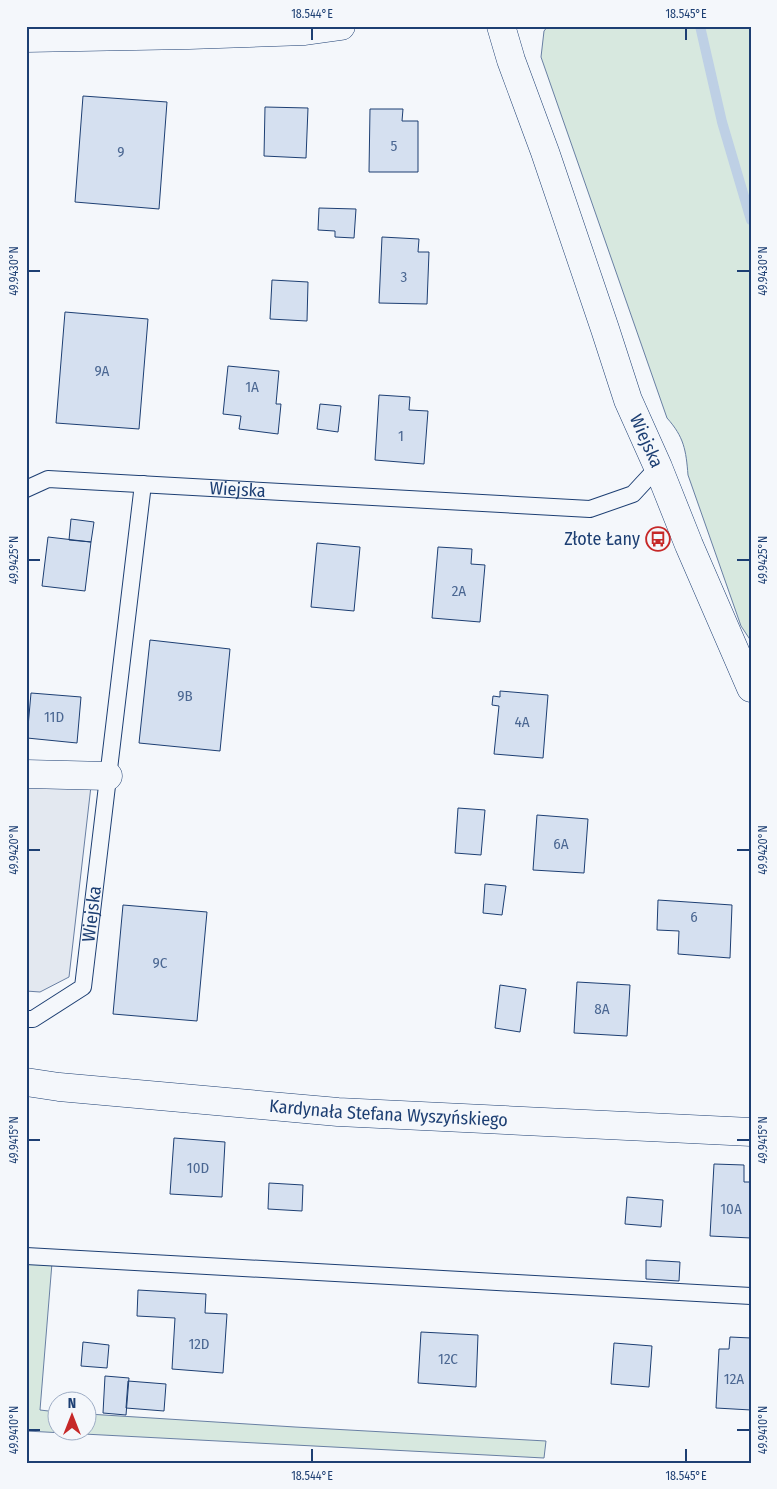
<svg xmlns="http://www.w3.org/2000/svg" width="777" height="1489" viewBox="0 0 777 1489" font-family="'Fira Sans Condensed',sans-serif">
	<rect width="100%" height="100%" fill="#f4f7fb"/>
	<!-- green -->
	<path fill="#d7e8df" stroke="#687fa3" d="M548,26H751V641L741,626L688,475C686,450 684,437 667,418L541,57L544,31Z
		M26,1261L52,1263L40,1410L57,1412L58,1432H88V1414L295,1427L546,1441L544,1458L26,1431Z"/>
	<!-- parking -->
	<path fill="#e3e8f0" stroke="#687fa3" d="M26,782L91,786L69,977L40,992L26,991Z"/>
	<g fill="none" stroke-linecap="round" stroke-linejoin="round">
		<!-- stream -->
		<path stroke="#bed0e5" stroke-width="10" d="M700,26L722,122L751,220"/>
	</g>
	<!-- building -->
	<path fill="#d5e0f0" stroke="#1d3f73" d="M83,96L167,102L159,209L75,202Z
		M265,107L308,108L306,158L264,156Z
		M370,109H403L402,121H418V172H369Z
		M319,208L356,209L354,238L335,237V231L318,230Z
		M382,237L419,239L418,252H429L427,304L379,303Z
		M272,280L308,282L307,321L270,319Z
		M65,312L148,319L139,429L56,423Z
		M228,366L279,371L276,404H281L278,434L239,429L241,416L223,414Z
		M379,395L410,397L409,410L428,411L424,464L375,460Z
		M320,404L341,406L338,432L317,429Z
		M71,519L94,522L91,542L69,540Z
		M48,537L91,542L85,591L42,586Z
		M317,543L360,547L354,611L311,607Z
		M438,547L472,549L471,564L485,565L480,622L432,618Z
		M150,640L230,649L220,751L139,743Z
		M500,691L548,695L543,758L494,754L499,706L492,705L493,696L500,697Z
		M31,693L81,697L77,743L27,738Z
		M458,808L485,810L481,855L455,853Z
		M537,815L588,819L584,873L533,870Z
		M485,884L506,886L502,915L483,913Z
		M658,900L732,905L730,958L678,954L679,931L657,930Z
		M123,905L207,912L197,1021L113,1014Z
		M577,982L630,985L627,1036L574,1033Z
		M500,985L526,989L520,1032L495,1028Z
		M174,1138L225,1142L222,1197L170,1194Z
		M714,1164L744,1165V1182H751V1238L710,1236Z
		M269,1183L303,1185L302,1211L268,1209Z
		M627,1197L663,1200L661,1227L625,1224Z
		M646,1260L680,1262L679,1281L646,1279Z
		M138,1290L206,1294L205,1313L227,1314L223,1373L172,1369L175,1318L137,1316Z
		M421,1332L478,1335L476,1387L418,1383Z
		M730,1337L751,1338V1410L716,1408L719,1349H729Z
		M83,1342L109,1345L107,1368L81,1366Z
		M614,1343L652,1346L649,1387L611,1384Z
		M105,1376L129,1378L126,1415L103,1413Z
		M128,1381L166,1384L164,1411L126,1408Z"/>
	<g fill="none" stroke-linecap="round" stroke-linejoin="round">
		<!-- lane casing -->
		<g stroke="#1d3f73" stroke-width="18">
			<g id="lane">
				<path id="s1" d="M26,489L48,479L590,509L633,494L658,467"/>
				<path id="s2" d="M26,1019H33L83,987L143,484"/>
				<path d="M26,1256L751,1296"/>
			</g>
		</g>
		<!-- street casing -->
		<g stroke="#1d3f73" stroke-width="29">
			<g id="street">
				<path id="s3" d="M501,26L511,60L545,152L605,329L628,400L658,467L689,545L751,688"/>
				<path d="M26,38L189,35L305,31L341,26"/>
				<path d="M26,774L108,776"/>
				<path id="s4" d="M26,1082L59,1087L338,1112L751,1132"/>
			</g>
		</g>
		<!-- lane -->
		<use href="#lane" stroke="#f4f7fb" stroke-width="16"/>
		<!-- street -->
		<use href="#street" stroke="#f4f7fb" stroke-width="28"/>
	</g>
	<!-- ticks -->
	<path fill="none" stroke="#1d3f73" stroke-width="2" d="M312,28V40M686,28V40M28,271H40M737,271H750M28,560H40M737,560H750M28,850H40M737,850H750M28,1140H40M737,1140H750M28,1430H40M737,1430H750M312,1449V1462M686,1449V1462"/>
	<!-- icons -->
	<defs>
		<g id="bus-ring" transform="scale(1.25)"><circle r="9.5" fill="#f4f7fb" stroke="#c62828" stroke-width="1.5"/><path d="M-5-6H5V4H4V6H2V4H-2V6H-4V4H-5ZM-3.5-4V0h7V-4ZM-3.5 1.2v1.5H-2V1.2ZM2 1.2v1.5H3.5V1.2Z" fill="#c62828"/></g>
	</defs>
	<g fill-rule="evenodd">
		<use href="#bus-ring" x="658" y="539"/>
	</g>
	<g text-anchor="middle" dominant-baseline="central" stroke-width="4" stroke-linejoin="round" paint-order="stroke">
		<!-- number labels -->
		<g font-size="15" fill="#4b6792">
			<text x="394" y="146">5</text>
			<text x="121" y="152">9</text>
			<text x="404" y="277">3</text>
			<text x="102" y="371">9A</text>
			<text x="252" y="387">1A</text>
			<text x="401" y="436">1</text>
			<text x="459" y="591">2A</text>
			<text x="185" y="696">9B</text>
			<text x="54" y="717">11D</text>
			<text x="522" y="722">4A</text>
			<text x="561" y="844">6A</text>
			<text x="694" y="917">6</text>
			<text x="160" y="963">9C</text>
			<text x="602" y="1009">8A</text>
			<text x="198" y="1168">10D</text>
			<text x="731" y="1209">10A</text>
			<text x="199" y="1344">12D</text>
			<text x="448" y="1359">12C</text>
			<text x="734" y="1379">12A</text>
		</g>
		<!-- street labels -->
		<g font-size="18" fill="#1d3f73" stroke="#f4f7fb">
			<text stroke="none"><textPath href="#s3" startOffset="440">Wiejska</textPath></text>
			<text stroke="none"><textPath href="#s1" startOffset="214">Wiejska</textPath></text>
			<text stroke="none"><textPath href="#s2" startOffset="140">Wiejska</textPath></text>
			<text stroke="none"><textPath href="#s4" startOffset="364">Kardynała Stefana Wyszyńskiego</textPath></text>
		</g>
		<!-- poi labels -->
		<g font-size="18" fill="#1d3f73" stroke="#f4f7fb" text-anchor="end">
			<text x="640" y="539">Złote Łany</text>
		</g>
	</g>
	<!-- border -->
	<rect width="777" height="1489" fill="none" stroke="#f4f7fb" stroke-width="55"/>
	<!-- north arrow -->
	<g transform="translate(72 1416)"><circle r="24" fill="#f4f7fb" stroke="#9eadc5"/>
	<path d="M0-4L9 19L0 12L-9 19Z" fill="#c62828"/>
	<text y="-8" font-size="14" font-weight="bold" text-anchor="middle" fill="#1d3f73">N</text>
	</g>
	<rect x="28" y="28" width="722" height="1434" fill="none" stroke="#1d3f73" stroke-width="2"/>
	<g font-size="12" text-anchor="middle" fill="#1d3f73">
		<text x="312" y="18">18.544°E</text>
		<text x="686" y="18">18.545°E</text>
		<text transform="translate(14 271) rotate(-90)" y="4">49.9430°N</text>
		<text transform="translate(763 271) rotate(-90)" y="4">49.9430°N</text>
		<text transform="translate(14 560) rotate(-90)" y="4">49.9425°N</text>
		<text transform="translate(763 560) rotate(-90)" y="4">49.9425°N</text>
		<text transform="translate(14 850) rotate(-90)" y="4">49.9420°N</text>
		<text transform="translate(763 850) rotate(-90)" y="4">49.9420°N</text>
		<text transform="translate(14 1140) rotate(-90)" y="4">49.9415°N</text>
		<text transform="translate(763 1140) rotate(-90)" y="4">49.9415°N</text>
		<text transform="translate(14 1430) rotate(-90)" y="4">49.9410°N</text>
		<text transform="translate(763 1430) rotate(-90)" y="4">49.9410°N</text>
		<text x="312" y="1480">18.544°E</text>
		<text x="686" y="1480">18.545°E</text>
	</g>
</svg>
